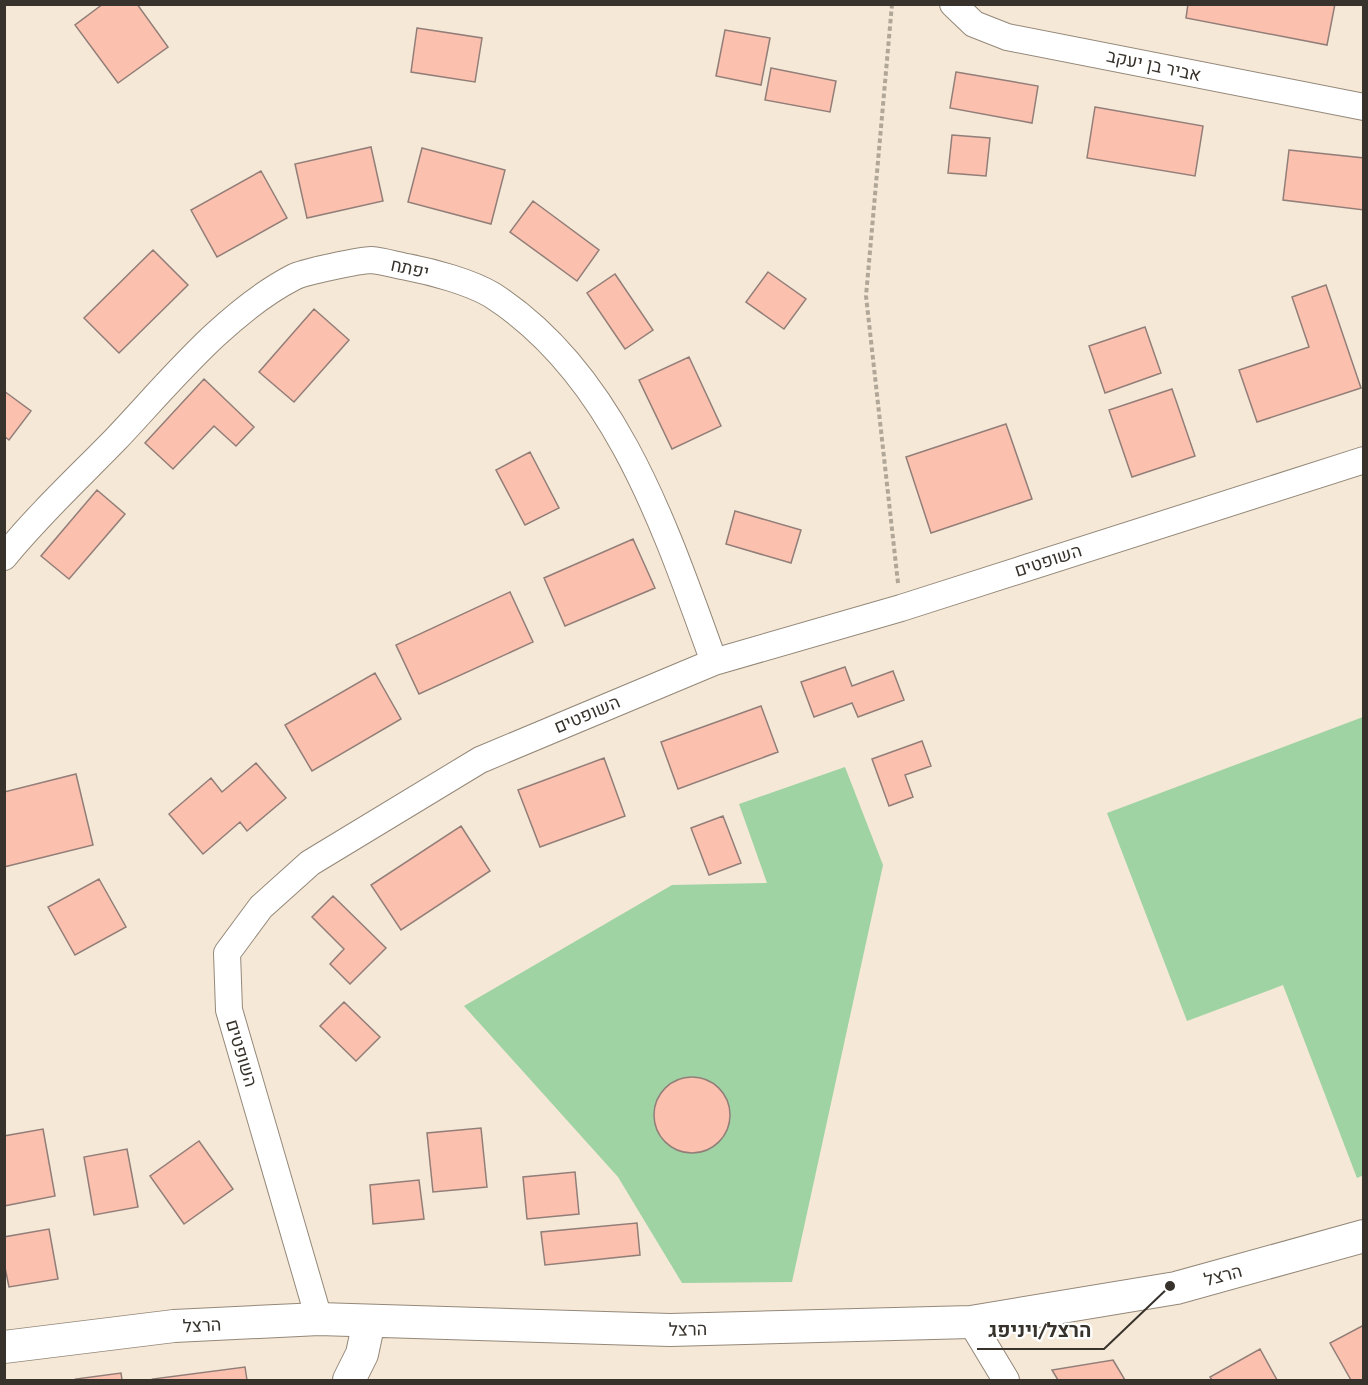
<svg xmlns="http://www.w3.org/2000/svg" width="1368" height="1385" viewBox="0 0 1368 1385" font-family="'PT Sans',Heebo,sans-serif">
	<rect width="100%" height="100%" fill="#f5e8d7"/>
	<!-- green -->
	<path fill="#9fd3a3" d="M1363,717L1364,1175L1357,1178L1283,985L1187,1021L1107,813Z
		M845,767L883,865L792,1282L682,1283L618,1177L464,1006L672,885L767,883L739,804Z"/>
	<!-- building -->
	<path fill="#fcc0af" stroke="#927e78" stroke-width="1.5" d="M103,4H137L168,47L118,83L75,25Z
		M1188,4H1335L1327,45L1186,18Z
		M417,28L482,38L475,82L411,72Z
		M725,30L770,38L761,85L716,76Z
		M771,68L836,81L830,112L765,100Z
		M956,72L1038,86L1032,123L950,108Z
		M1095,107L1203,126L1195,176L1087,158Z
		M952,135L990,138L986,176L948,173Z
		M371,147L383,201L307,218L295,164Z
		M422,148L505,170L491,224L408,202Z
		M1289,150L1364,158V210L1283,200Z
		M261,171L287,218L217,257L191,210Z
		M533,201L599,250L577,281L510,232Z
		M153,250L188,285L119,353L84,318Z
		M768,272L806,299L784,329L746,302Z
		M615,274L653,330L625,349L587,293Z
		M1326,285L1361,388L1257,422L1239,370L1309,347L1292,297Z
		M314,309L349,340L294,402L259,372Z
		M1145,327L1161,373L1105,393L1089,346Z
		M689,357L721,426L672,449L639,380Z
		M204,379L254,427L236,446L214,426L173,469L145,443Z
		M1172,389L1195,456L1132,477L1109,410Z
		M4,391L31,411L9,440L4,436Z
		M1006,424L1032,499L931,533L906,457Z
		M530,452L559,508L525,525L496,470Z
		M97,490L125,514L69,579L41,556Z
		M735,511L801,530L791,563L726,544Z
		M633,539L655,588L565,626L544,578Z
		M510,592L533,642L419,694L396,645Z
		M845,667L852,686L893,671L904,700L858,717L852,703L814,717L801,682Z
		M375,673L401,719L312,771L285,725Z
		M761,706L778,752L678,789L661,742Z
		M922,741L931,766L905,775L913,797L889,806L872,759Z
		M604,758L625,816L540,847L518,790Z
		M256,763L286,798L247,831L240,822L203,854L169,814L211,778L222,792Z
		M76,774L93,845L4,867V792Z
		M723,816L741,863L709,875L691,828Z
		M461,826L490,871L401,930L371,885Z
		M99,879L126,927L75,955L48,907Z
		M333,896L386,948L350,984L330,964L344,949L312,917Z
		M344,1002L380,1037L356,1061L320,1026Z
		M654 1115a38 38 0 1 1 76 0a38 38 0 1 1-76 0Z
		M481,1128L487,1187L433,1192L427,1133Z
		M43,1129L55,1196L4,1206V1136Z
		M199,1141L233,1189L184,1224L150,1176Z
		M127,1149L138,1207L94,1215L84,1157Z
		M575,1172L579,1214L527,1219L523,1177Z
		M419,1180L424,1219L373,1224L370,1185Z
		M637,1223L640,1255L545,1265L541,1232Z
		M49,1229L58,1279L9,1287L4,1263V1237Z
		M1364,1325V1380H1351L1330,1343Z
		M1260,1349L1277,1380H1212L1210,1377Z
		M1113,1360L1125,1380H1058L1052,1370Z
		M1113,1360L1125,1380H1058L1052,1370Z
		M245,1367L247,1380H154L153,1379Z
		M121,1373L122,1380H77L76,1379Z"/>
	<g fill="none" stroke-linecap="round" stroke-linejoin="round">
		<!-- minor casing -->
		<g stroke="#948879" stroke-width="28">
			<path id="minor" d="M953,4L974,24L1007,37L1364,107
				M4,557C39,514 78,478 116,439C168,384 226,312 294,277C304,272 361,260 371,260C383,261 396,265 407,267C433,272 470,282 492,295C616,375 666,530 714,662
				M319,1319L229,1010L227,953L261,907L310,863L480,760L714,662L901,608L1364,460
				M971,1322L1006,1380"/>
		</g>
		<!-- tertiary casing -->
		<g stroke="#948879" stroke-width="34">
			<path id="tertiary" d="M4,1347L174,1326L319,1319L670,1330L971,1322L1176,1288L1364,1236
				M349,1380L362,1354L369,1321"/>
		</g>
		<!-- path -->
		<path stroke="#b1a799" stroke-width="4" stroke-dasharray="4.5 3" stroke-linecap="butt" d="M892,4L866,296L898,583"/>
		<!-- minor -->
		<use href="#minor" stroke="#fff" stroke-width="26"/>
		<!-- tertiary -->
		<use href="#tertiary" stroke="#fff" stroke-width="32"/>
	</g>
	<g text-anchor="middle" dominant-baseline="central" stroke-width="4.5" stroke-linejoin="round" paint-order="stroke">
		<!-- street labels -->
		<g font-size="18" fill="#37322b" stroke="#fff">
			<text transform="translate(1154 65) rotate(12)">אביר בן יעקב</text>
			<text transform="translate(410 268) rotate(12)">יפתח</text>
			<text transform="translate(1048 560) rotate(-18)">השופטים</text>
			<text transform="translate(587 714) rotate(-23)">השופטים</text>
			<text transform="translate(242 1053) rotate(73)">השופטים</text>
			<text transform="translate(1223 1275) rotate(-15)">הרצל</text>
			<text transform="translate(202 1325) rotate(-3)">הרצל</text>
			<text transform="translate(688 1329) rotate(-1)">הרצל</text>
		</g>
	</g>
	<!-- callouts -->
	<path fill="none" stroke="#37322b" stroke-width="2" d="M1170 1286L1104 1349H977"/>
	<circle fill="#37322b" stroke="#fff" stroke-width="2" cx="1170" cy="1286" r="6"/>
	<g font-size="20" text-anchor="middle" font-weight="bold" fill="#37322b" stroke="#fff" stroke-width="4.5" stroke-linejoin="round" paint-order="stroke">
		<text x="1040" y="1337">הרצל/ויניפג</text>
	</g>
	<!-- border -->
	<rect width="1368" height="1385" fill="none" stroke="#37322b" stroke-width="12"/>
</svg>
